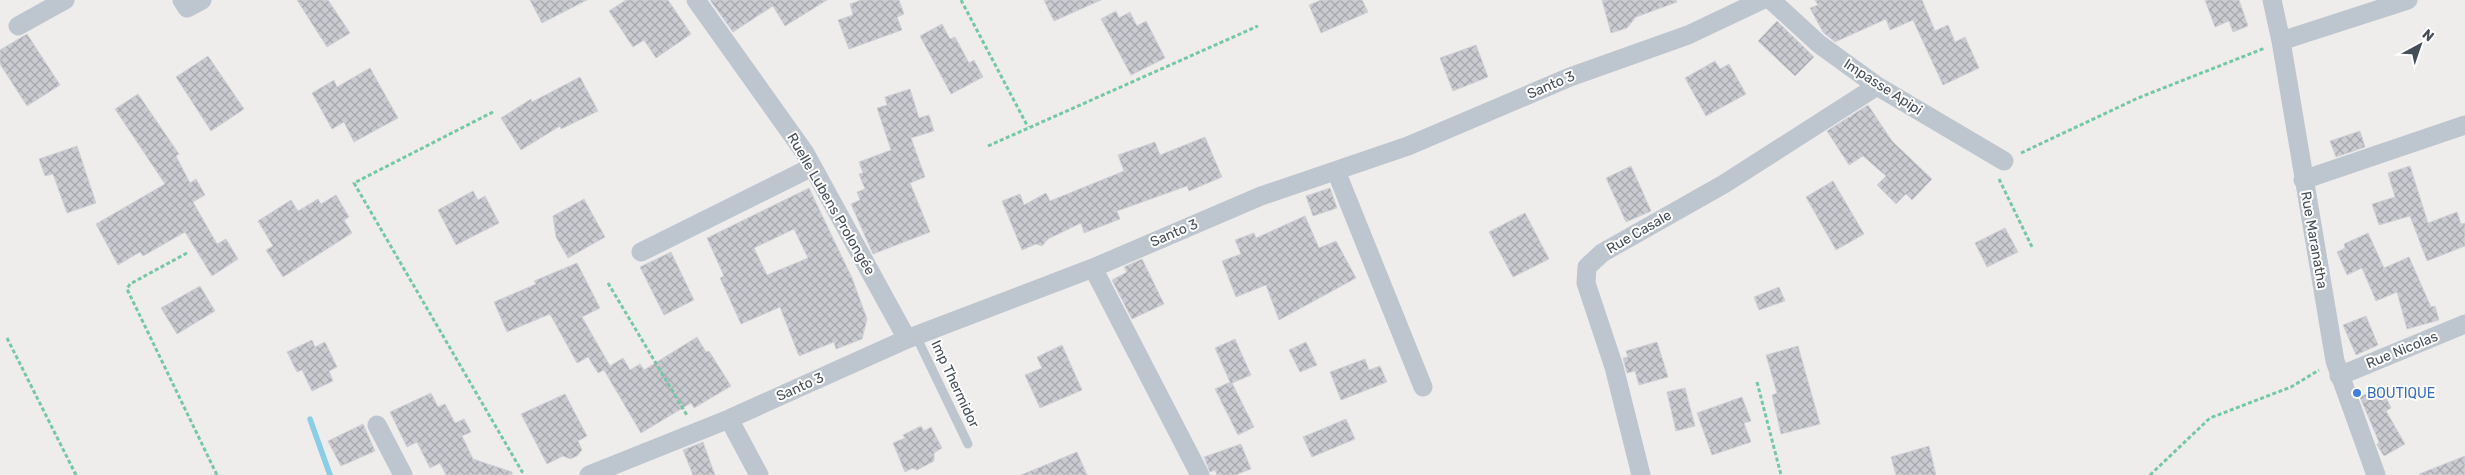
<svg xmlns="http://www.w3.org/2000/svg" width="2465" height="475" viewBox="0 0 2465 475" font-family="Rubik,sans-serif">
	<defs>
		<pattern id="building-cross-hatch" width="8" height="8" patternUnits="userSpaceOnUse" patternTransform="scale(1.25)"><rect width="8" height="8" fill="#c9cbd1"/><path d="M0 0l8 8M0 8l8-8" fill="none" stroke="#a5a7ac"/></pattern>
	</defs>
	<rect width="100%" height="100%" fill="#efecec"/>
	<g fill="none" stroke-linecap="round" stroke-linejoin="round">
		<!-- stream -->
		<path stroke="#8acde7" stroke-width="5.5" d="M310,419L330,475"/>
	</g>
	<!-- building -->
	<path fill="url(#building-cross-hatch)" stroke="#d0d2d8" fill-rule="evenodd" d="M297,0H328L350,33L327,47Z
		M530,0H587L542,23Z
		M626,0H668L691,34L656,58L644,40L633,47L609,11Z
		M710,0H827L785,26L773,6L733,32Z
		M861,0H899L904,14L897,17L902,30L849,49L838,20L853,15L850,4Z
		M1044,0H1101L1054,21Z
		M1321,0H1362L1368,12L1321,33L1309,5Z
		M1602,0H1676L1677,2L1636,17L1627,28L1611,33Z
		M1815,0H1922L1935,31L1948,25L1955,42L1965,37L1979,68L1943,85L1913,20L1890,30L1886,19L1835,42L1823,32L1810,8L1818,5Z
		M2205,0H2239L2248,26L2233,32L2229,21L2215,27Z
		M1116,11L1119,18L1130,12L1137,26L1146,21L1165,58L1131,75L1101,19Z
		M1777,21L1814,57L1795,76L1758,41Z
		M942,24L950,39L955,37L969,63L974,60L983,77L951,94L920,36Z
		M27,34L60,85L27,106L0,64V50Z
		M1476,45L1488,77L1453,91L1440,58Z
		M208,56L244,109L211,131L176,77Z
		M1715,61L1720,69L1729,64L1746,94L1706,116L1685,78Z
		M370,68L398,118L354,142L344,122L332,129L312,93L334,80L337,87Z
		M580,77L598,111L561,129L560,126L521,150L501,118L531,99L532,102Z
		M910,89L919,118L929,115L934,131L911,138L925,177L910,183L930,232L873,254L851,204L860,200L857,192L865,189L859,174L863,173L859,162L891,150L877,108L887,105L885,97Z
		M138,94L179,154L176,156L190,183L196,179L205,195L193,202L217,244L226,239L238,259L212,276L185,232L143,256L140,252L118,265L96,224L165,184L115,109Z
		M1868,105L1892,141L1932,179L1912,200L1906,194L1896,204L1877,185L1886,176L1863,156L1849,165L1827,131Z
		M2360,131L2365,147L2336,157L2330,141Z
		M1205,137L1222,177L1189,191L1187,186L1117,211L1120,219L1084,233L1081,223L1048,239L1042,246L1036,244L1022,250L1002,201L1020,194L1024,205L1046,193L1050,201L1124,171L1118,155L1155,142L1160,155Z
		M77,146L96,203L67,213L53,174L45,176L39,159Z
		M1631,166L1651,211L1626,222L1606,178Z
		M2410,166L2428,223L2457,212L2461,224L2465,223V246L2427,261L2410,216L2379,225L2372,204L2395,197L2388,173Z
		M1833,181L1864,234L1836,250L1806,197Z
		M809,188L852,278L867,319L862,339L836,349L834,342L799,356L780,307L741,324L720,278L724,276L707,238ZM794,229L808,258L767,275L754,248Z
		M1330,188L1337,208L1313,216L1306,196Z
		M473,191L478,200L485,196L499,223L456,245L438,210Z
		M336,195L349,217L344,220L352,233L283,277L266,250L273,246L258,221L291,200L298,211L318,199L321,204Z
		M584,199L605,237L568,258L556,237L553,216Z
		M1525,213L1549,259L1513,277L1489,232Z
		M1305,216L1319,248L1336,241L1356,278L1279,320L1266,285L1236,297L1222,261L1241,254L1235,240L1254,233L1256,238Z
		M2005,228L2018,252L1987,267L1975,243Z
		M2368,233L2384,268L2409,257L2431,307L2435,306L2439,320L2407,329L2397,292L2376,301L2362,268L2347,275L2337,252L2345,248L2344,244Z
		M671,252L694,300L664,315L640,267Z
		M1142,259L1164,304L1132,319L1112,280L1127,272L1124,267Z
		M577,263L600,308L582,317L610,366L623,358L630,370L640,364L644,370L697,337L706,352L709,351L731,386L694,408L691,403L641,433L604,370L598,373L588,357L577,363L550,314L507,332L494,302L536,284L534,281Z
		M200,286L215,311L177,334L161,308Z
		M1779,287L1785,301L1759,310L1754,297Z
		M2366,316L2378,345L2356,355L2343,325Z
		M1235,339L1251,375L1232,383L1254,427L1238,435L1215,389L1230,382L1215,348Z
		M312,340L315,347L325,342L337,367L329,371L333,381L312,391L302,370L297,372L287,352Z
		M1306,342L1317,365L1300,372L1289,350Z
		M1657,342L1668,377L1639,385L1635,371L1627,373L1623,358L1628,357L1626,351Z
		M1062,345L1082,390L1040,408L1025,375L1042,368L1037,357Z
		M1798,346L1820,424L1781,434L1772,395L1777,393L1766,355Z
		M1365,359L1369,370L1380,366L1387,382L1341,400L1330,372Z
		M2381,387L2391,408L2386,411L2405,444L2384,456L2377,445L2379,442L2360,397Z
		M1685,388L1695,426L1676,431L1667,392Z
		M431,393L438,407L445,404L455,423L464,419L471,432L462,436L473,459L512,472V475H446L440,463L430,468L417,442L407,447L390,412Z
		M565,394L587,436L578,441L582,450L577,456L570,459L563,456L547,464L521,414Z
		M1742,397L1751,421L1744,423L1751,442L1712,455L1697,413Z
		M1346,419L1355,439L1312,457L1303,437Z
		M363,424L375,451L341,466L328,441Z
		M921,426L924,431L931,427L942,448L934,453V461L917,470L913,468L905,472L893,443L905,438L903,435Z
		M703,442L715,475H693L683,450Z
		M1241,444L1251,469L1235,475H1217L1215,470L1210,472L1204,457Z
		M1929,446L1936,475H1896L1891,457Z
		M1077,452L1087,475H1021Z
		M2465,456V475H2420L2419,474Z"/>
	<g fill="none" stroke-linecap="round" stroke-linejoin="round">
		<!-- path -->
		<path stroke="#75c8a5" stroke-width="3" stroke-dasharray="4 2.5" stroke-linecap="butt" d="M961,0L1028,127
			M493,112L354,183L524,475
			M988,146L1258,26
			M2021,153L2138,98L2265,48
			M1999,179L2033,249
			M187,253L130,284L127,289L217,475
			M608,283L688,417
			M7,338L76,475
			M1757,382L1781,475
			M2150,475L2210,418L2291,387L2319,370"/>
		<!-- lane -->
		<path stroke="#bdc5ce" stroke-width="9" d="M916,336L968,444"/>
		<!-- street -->
		<path stroke="#bdc5ce" stroke-width="19" d="M182,0L187,8L202,0
			M696,0L805,153L907,339
			M1771,0L1819,44L1877,86L2004,161
			M2272,0L2281,41L2335,361L2376,475
			M18,26L65,0
			M2281,41L2408,0
			M1336,171L1423,387
			M2303,180L2465,125
			M641,252L812,167
			M1093,268L1200,475
			M2339,376L2465,324
			M729,419L759,475
			M377,425L403,475
			M589,475L729,419L907,339L1093,268L1261,196L1408,146L1570,77L1688,35L1762,0
			M1641,475L1614,367L1586,283L1587,267L1602,253L1724,184L1877,86"/>
	</g>
	<!-- markers -->
	<circle fill="#3f7fe0" stroke="#fff" stroke-width="2" cx="2357" cy="393" r="5"/>
	<g text-anchor="middle" dominant-baseline="central" stroke-width="4" stroke-linejoin="round" paint-order="stroke">
		<!-- street labels -->
		<g font-size="14" fill="#454e58" stroke="#fff">
			<text transform="translate(1551 85) rotate(-23)">Santo 3</text>
			<text transform="translate(1883 87) rotate(33)">Impasse Apipi</text>
			<text transform="translate(831 204) rotate(60)">Ruelle Lubens Prolongée</text>
			<text transform="translate(1639 232) rotate(-30)">Rue Casale</text>
			<text transform="translate(1174 233) rotate(-23)">Santo 3</text>
			<text transform="translate(2314 240) rotate(80)">Rue Maranatha</text>
			<text transform="translate(2402 350) rotate(-22)">Rue Nicolas</text>
			<text transform="translate(955 384) rotate(65)">Imp Thermidor</text>
			<text transform="translate(800 387) rotate(-24)">Santo 3</text>
		</g>
		<!-- shop labels -->
		<g font-size="14" fill="#366cbe" stroke="#fff" text-anchor="start">
			<text x="2367" y="393">BOUTIQUE</text>
		</g>
	</g>
	<!-- north arrow -->
	<g transform="translate(2420 45) rotate(40)" stroke="#ffffff" stroke-width="4" paint-order="stroke">
	<path d="M0-4L9 19L0 12L-9 19Z" fill="#454e58"/>
	<text y="-8" font-size="14" font-weight="bold" text-anchor="middle" fill="#454e58">N</text>
	</g>
</svg>
